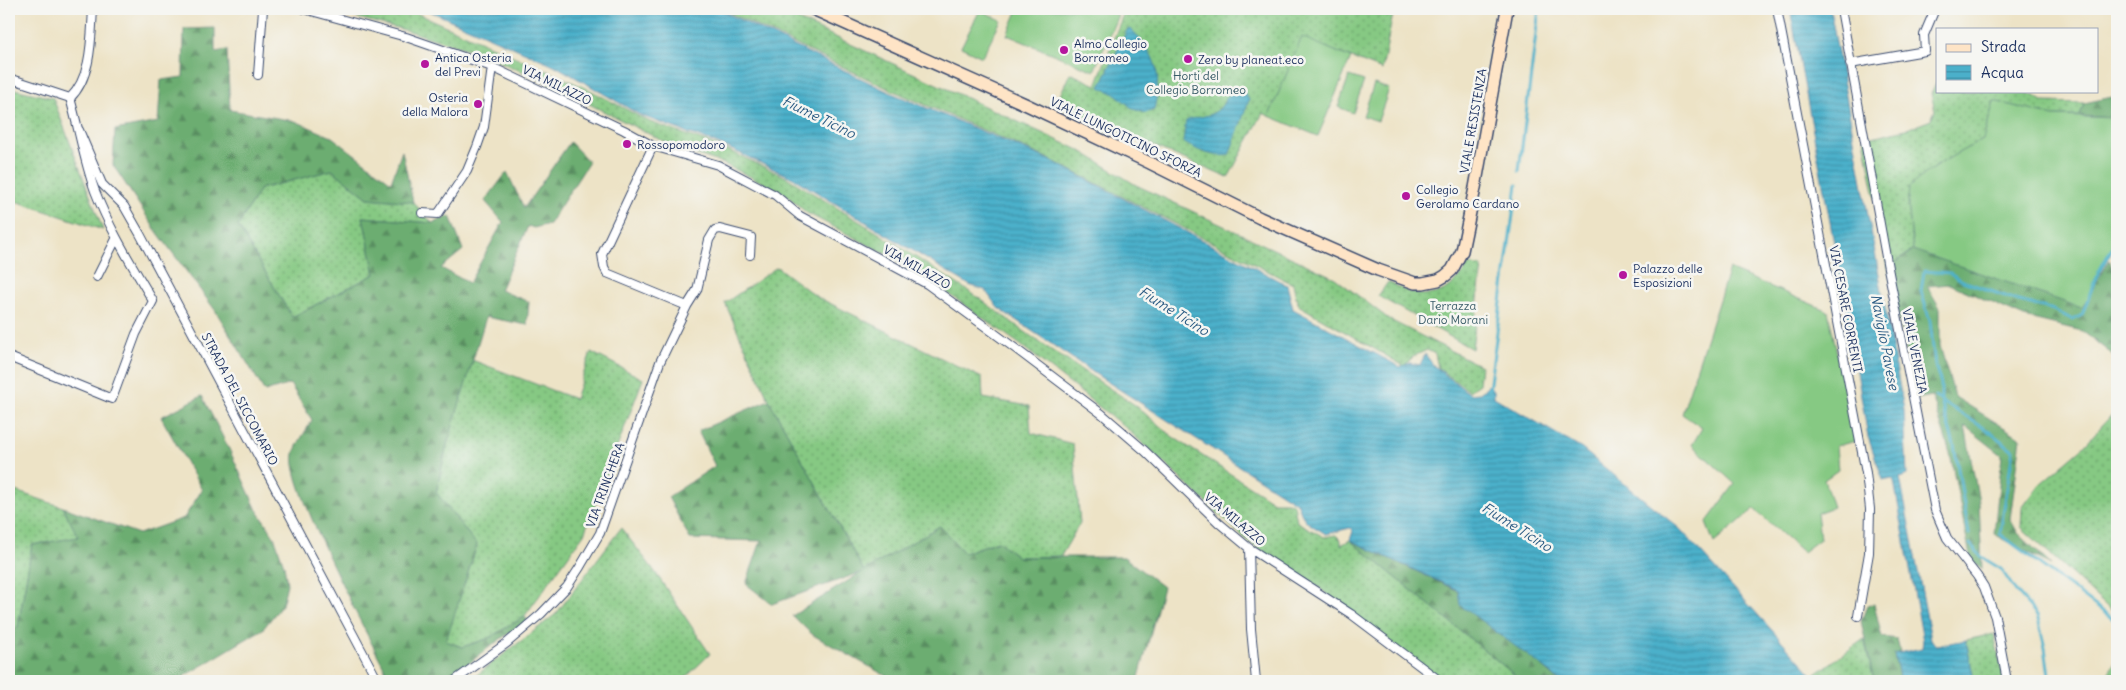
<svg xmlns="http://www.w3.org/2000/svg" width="2126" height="690" viewBox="0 0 2126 690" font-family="Delius,sans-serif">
	<defs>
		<pattern id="grass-dots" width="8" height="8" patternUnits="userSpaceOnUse" patternTransform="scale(1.25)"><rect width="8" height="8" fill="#86c983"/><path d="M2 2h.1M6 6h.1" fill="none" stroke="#6da46e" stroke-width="1.8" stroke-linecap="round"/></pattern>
		<pattern id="forest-firs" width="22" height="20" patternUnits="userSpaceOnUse" patternTransform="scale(1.25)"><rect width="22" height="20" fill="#6cad71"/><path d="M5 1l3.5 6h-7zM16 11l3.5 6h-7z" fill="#588d60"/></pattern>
		<pattern id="water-rules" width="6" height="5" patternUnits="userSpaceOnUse" patternTransform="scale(1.25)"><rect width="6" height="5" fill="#4bb0ca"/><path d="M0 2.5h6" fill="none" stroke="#3e90a7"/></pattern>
	</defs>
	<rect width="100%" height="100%" fill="#f6f6f2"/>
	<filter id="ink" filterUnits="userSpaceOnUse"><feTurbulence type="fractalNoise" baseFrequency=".02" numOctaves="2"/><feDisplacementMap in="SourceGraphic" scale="10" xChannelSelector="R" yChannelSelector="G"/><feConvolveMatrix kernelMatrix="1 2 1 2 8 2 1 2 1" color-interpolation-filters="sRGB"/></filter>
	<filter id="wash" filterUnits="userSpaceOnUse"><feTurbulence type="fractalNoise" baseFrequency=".0096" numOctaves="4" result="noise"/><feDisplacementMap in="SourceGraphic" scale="20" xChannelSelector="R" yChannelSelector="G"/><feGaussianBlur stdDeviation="1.12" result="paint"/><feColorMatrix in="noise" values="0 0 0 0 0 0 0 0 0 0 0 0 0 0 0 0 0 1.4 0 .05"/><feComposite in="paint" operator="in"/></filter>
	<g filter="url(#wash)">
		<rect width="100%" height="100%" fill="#ede3c6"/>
		<!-- grass -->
		<path fill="url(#grass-dots)" stroke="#507c70" d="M323,9H401L414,12L588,89L650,122L723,148L786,177L880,234L976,296L1039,342L1135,405L1173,437L1274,502H1288L1294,505L1297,522L1324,537L1336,535L1341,540V545L1350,540L1522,681H1437L1313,583L1249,542L1126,428L1018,343L911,267L807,213L784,193L722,163L677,148L539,79L480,53L405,30Z
			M721,9H775L1081,151L1136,185L1335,278L1390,320L1481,366L1479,384L1469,391L1438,368L1435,354L1427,350L1414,356L1404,366L1298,305L1293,284L1047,158L889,89Z
			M1125,9H1394L1382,70L1302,38L1269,116L1263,113L1228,178L1056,104L1070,73L1096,85Z
			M1937,82V91H2025L2045,102L2084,103L2080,116H2053L1994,101L1983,140C1955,154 1932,167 1909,187L1908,201L1913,250L1888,268L1864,139L1910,128L1931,120L1935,110L1931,94Z
			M14,89L53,98L103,230L9,199V111Z
			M332,170L368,198L413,202L432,223L363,217L375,274L292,317L238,226L260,189Z
			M1468,265L1482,266L1472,349L1378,296L1388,282C1396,285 1404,291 1413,293C1437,300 1458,285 1468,265Z
			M777,267L817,297L982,378L983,398L1029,406L1031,433L1073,444L1080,523L1061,556L1018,557L998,541L964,553L940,526L864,571L769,400L725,303Z
			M591,352L643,379L584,534L524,617L487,639L462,647L445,641L477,545L436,493L447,445L472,360L575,399Z
			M2117,409V616L2021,527L2022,508L2040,484L2080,450Z
			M9,489L63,507L79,537L32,545L18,627L9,633Z
			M621,528L653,569L710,654L682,681H478L473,678L556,614Z
			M1994,634L2004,681H1974L1966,640Z
			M1864,639L1874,681H1818L1813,676Z
			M2117,660V681H2103Z"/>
		<!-- forest -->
		<path fill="url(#forest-firs)" stroke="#446e68" d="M215,28V52L227,50L230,110L295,121L332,137L391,182L402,151L413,202L368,198L332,170L260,189L238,226L292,317L375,274L363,217L432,223L450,216L463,250L441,268L469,283L503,222L485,201L507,172L524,208L570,142L589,162L549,224L534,228L528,226L500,290L529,302L527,325L486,317L447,445L436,492L477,545L446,641L462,647L487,639L524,617L528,620L492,645L447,681H391C373,645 286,484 294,454C297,443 306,431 312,420L290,384L265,392L215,310L155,229L113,165L115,130L158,122L161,80L183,77L184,29Z
			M2117,96V118L2080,116L2084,103Z
			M1913,250L2082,308L2109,260L2117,279V358L2082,331L2024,317L1950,284L1927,286L1940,308V346L1955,397L2021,438L2010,519L2018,533L2051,565L1994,534L2002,455L1965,426L1979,502L1982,569L1971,561L1950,453L1932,396L1917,399L1888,268Z
			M202,396L229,449L256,508L274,536L284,565L287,584L282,605L263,629L176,681H9V633L18,627L32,545L78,537L63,507L139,534L184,518L202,490L161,417Z
			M769,400L864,571L940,526L964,553L998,541L1018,557H1124L1163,587L1138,681H895L813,635L792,616L862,572L772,604L746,584L761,541L690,539L668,497L715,466L698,431Z
			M1350,540L1458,591L1559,681H1522Z
			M1874,604L1882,637L1897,639L1900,652L1894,654L1900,681H1874L1861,621L1867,606Z"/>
		<!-- garden -->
		<path fill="#86c983" stroke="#507c70" d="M1018,9H1104L1118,15L1094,71L1007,35Z
			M980,10L1001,20L982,57L961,47Z
			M1302,37L1351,58L1318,136L1269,116Z
			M1349,76L1364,81L1353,113L1338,107Z
			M1374,84L1389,89L1378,121L1363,116Z
			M1994,101L2053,116L2117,118V241L2082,308L1913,250L1908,201L1909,187C1932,167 1955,154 1983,140Z
			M1729,269L1828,311L1856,441L1836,446L1838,470L1824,480L1833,507L1817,513L1820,539L1803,552L1754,509L1714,543L1706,523L1735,484L1692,445L1702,428L1682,414Z"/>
		<!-- water -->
		<path fill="url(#water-rules)" stroke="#337094" d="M425,9H718L889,92L1052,161L1287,285L1293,309L1400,367L1410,363L1420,365L1425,354L1434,366L1470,394L1480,393L1488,385L1494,390V397L1582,449L1680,529L1818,681H1559L1550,672L1460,605L1458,590L1350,540L1353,531L1350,528L1326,534C1310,524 1303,523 1298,504L1100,377L998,308L985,290L971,286L793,178L726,147L642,116L554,65Z
			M1790,9H1830L1904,410L1907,475L1900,478L1931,639L1936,646L1966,640L1974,681H1900L1894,654L1922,648L1923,641L1894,481L1892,478L1883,480L1868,437L1846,307Z
			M1131,29C1157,56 1162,72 1154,110L1145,113L1133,109L1117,95L1100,87L1127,30Z
			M1235,90L1244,92L1249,100L1229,155C1214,158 1196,150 1183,142L1186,121C1196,116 1211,118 1220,108C1226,101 1226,96 1235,90Z"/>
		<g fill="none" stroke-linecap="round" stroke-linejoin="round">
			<!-- stream -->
			<path stroke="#4bb0ca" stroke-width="3" d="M1519,171L1539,9
				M1489,390L1517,185
				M1935,397L1987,430L2013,450L2000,534L2117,622
				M1969,534L1954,445L1941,401V384L1935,365L1930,321L1921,291L1924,271L1950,273L1963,281L1985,289L2019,301L2054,310L2073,320L2082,315L2096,277L2117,239
				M1970,544L1983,558L2001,569L2015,590L2037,615L2045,648L2050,681"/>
		</g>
	</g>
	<g filter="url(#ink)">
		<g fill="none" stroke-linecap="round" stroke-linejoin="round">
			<!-- minor casing -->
			<g stroke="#3a4a6e" stroke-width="10">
				<path id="minor" d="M304,9L406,37L492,67L624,130L653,146L718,165L775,195L800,216L927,284L1016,349L1102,414L1145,451L1219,523L1249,548L1351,614L1440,681
					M1777,9L1866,473L1870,509L1869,553L1858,616
					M1841,9L1888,268L1935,510L1947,538L1977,576L1984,587L1995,617L2007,681
					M1850,64L1925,51L1924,35L1935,9
					M258,75L263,9
					M9,78L70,98
					M70,98C92,77 91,38 93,9
					M79,130L102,184L124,206L140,234L378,681
					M422,213L438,214L467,171L477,147L484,127L492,67
					M97,277L116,239
					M687,306L697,290L709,240L715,230L720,229L751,237L750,255
					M9,357L112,399L136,334L153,301C132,265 110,230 95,191C84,161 79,129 70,98
					M1249,548L1251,629L1256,681
					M454,681L507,643L541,614L567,587L580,567L600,533L660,362L687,306L607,273L604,267L602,254L653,146"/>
			</g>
			<!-- secondary casing -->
			<g stroke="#3a4a6e" stroke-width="14">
				<path id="secondary" d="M813,9L1025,104L1150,163L1260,218L1378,270L1415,283H1423L1438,280L1445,276L1452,270L1462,251L1475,188L1507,9"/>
			</g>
			<!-- minor -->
			<use href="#minor" stroke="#fff" stroke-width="8"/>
			<!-- secondary -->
			<use href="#secondary" stroke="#fee4c6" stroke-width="11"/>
		</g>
	</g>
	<!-- markers -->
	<g fill="#b5179e" stroke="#f6f6f2" stroke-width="2">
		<circle cx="1064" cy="50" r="5"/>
		<circle cx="1188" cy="59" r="5"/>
		<circle cx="425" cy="64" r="5"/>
		<circle cx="478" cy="104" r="5"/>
		<circle cx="627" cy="144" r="5"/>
		<circle cx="1406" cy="196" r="5"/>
		<circle cx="1623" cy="275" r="5"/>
	</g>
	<g text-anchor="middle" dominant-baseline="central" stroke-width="5" stroke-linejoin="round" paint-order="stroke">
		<!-- poi labels -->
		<g font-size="12" fill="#1b2f5e" stroke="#f6f6f2" text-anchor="start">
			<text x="1074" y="43">Almo Collegio<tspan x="1074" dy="14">Borromeo</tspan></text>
			<text x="435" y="57">Antica Osteria<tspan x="435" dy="14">del Previ</tspan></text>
			<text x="1198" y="59">Zero by planeat.eco</text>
			<text x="468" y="97" text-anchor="end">Osteria<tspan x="468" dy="14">della Malora</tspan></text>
			<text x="637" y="144">Rossopomodoro</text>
			<text x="1416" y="189">Collegio<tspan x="1416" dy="14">Gerolamo Cardano</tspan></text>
			<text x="1633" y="268">Palazzo delle<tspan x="1633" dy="14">Esposizioni</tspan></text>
		</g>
		<!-- park labels -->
		<g font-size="12" fill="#3b5d69" stroke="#f6f6f2">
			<text x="1196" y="75">Horti del<tspan x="1196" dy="14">Collegio Borromeo</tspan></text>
			<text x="1453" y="305">Terrazza<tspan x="1453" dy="14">Dario Morani</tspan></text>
		</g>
		<!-- street labels -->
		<g font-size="12" fill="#1b2f5e" stroke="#f6f6f2">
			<text transform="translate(557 85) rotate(26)">VIA MILAZZO</text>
			<text transform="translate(1473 121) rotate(-80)">VIALE RESISTENZA</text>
			<text transform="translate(1126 137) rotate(26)">VIALE LUNGOTICINO SFORZA</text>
			<text transform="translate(917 267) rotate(30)">VIA MILAZZO</text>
			<text transform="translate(1846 309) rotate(79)">VIA CESARE CORRENTI</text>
			<text transform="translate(1915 351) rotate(79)">VIALE VENEZIA</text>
			<text transform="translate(240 399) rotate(62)">STRADA DEL SICCOMARIO</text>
			<text transform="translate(605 485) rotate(-70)">VIA TRINCHERA</text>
			<text transform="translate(1235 519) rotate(40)">VIA MILAZZO</text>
		</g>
		<!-- water labels -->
		<g font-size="14" font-style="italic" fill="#2c5c84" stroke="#f6f6f2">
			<text transform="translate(819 117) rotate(26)">Fiume Ticino</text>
			<text transform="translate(1174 311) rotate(32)">Fiume Ticino</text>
			<text transform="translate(1885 342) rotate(79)">Naviglio Pavese</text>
			<text transform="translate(1517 527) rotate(32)">Fiume Ticino</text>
		</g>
	</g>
	<!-- margin -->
	<rect width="2126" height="690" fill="none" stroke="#f6f6f2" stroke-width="30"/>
	<!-- legend -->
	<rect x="1936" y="28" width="162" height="65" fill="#f6f6f2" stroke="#9ea6b7"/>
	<rect x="1946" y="44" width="25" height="8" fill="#fee4c6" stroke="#9ea6b7"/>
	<text x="1981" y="52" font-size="15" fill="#1b2f5e">Strada</text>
	<rect x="1946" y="65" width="25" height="15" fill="url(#water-rules)" stroke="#9ea6b7"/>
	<text x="1981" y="78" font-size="15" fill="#1b2f5e">Acqua</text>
</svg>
